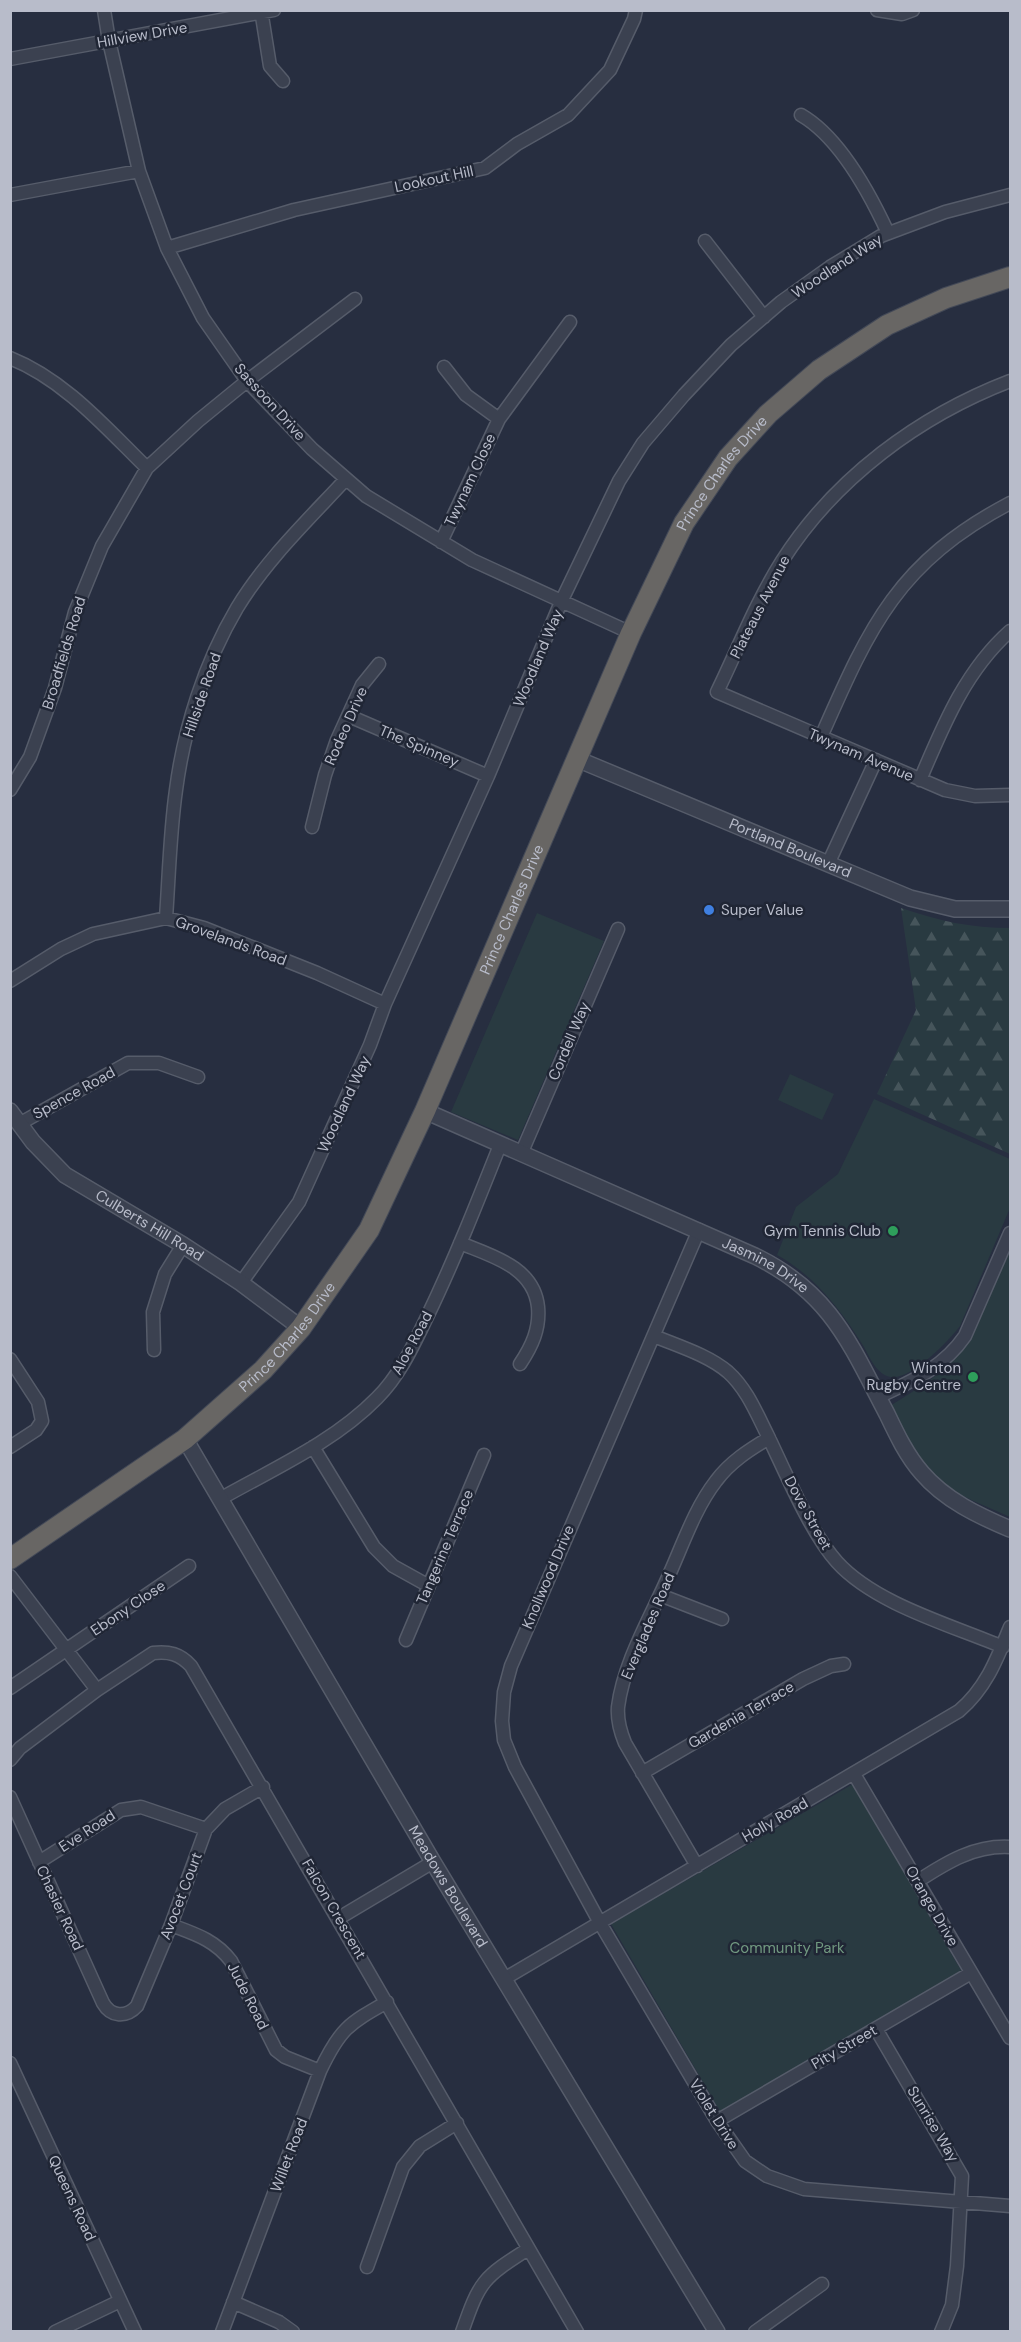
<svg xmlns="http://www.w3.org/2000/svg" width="1021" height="2342" viewBox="0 0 1021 2342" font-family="'DM Sans',sans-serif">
	<defs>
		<pattern id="forest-firs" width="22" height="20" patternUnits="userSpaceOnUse" patternTransform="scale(1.5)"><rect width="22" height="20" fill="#293a41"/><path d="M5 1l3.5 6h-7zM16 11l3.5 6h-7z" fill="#46555b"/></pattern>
	</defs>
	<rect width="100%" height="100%" fill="#272e40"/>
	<!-- green -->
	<path fill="#293a41" d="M537,913L604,941L518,1140L451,1112Z
		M790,1074L834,1094L822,1120L778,1100Z
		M874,1099L1010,1159V1208L960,1326C949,1341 911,1380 891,1377C877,1375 870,1358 864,1347C841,1310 815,1276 777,1255L796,1207L838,1174Z
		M1010,1243V1517C988,1507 963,1498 943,1484C918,1466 905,1432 890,1406C922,1386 946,1372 968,1341Z
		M853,1784L962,1972L721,2113L611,1924Z"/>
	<!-- forest -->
	<path fill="url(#forest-firs)" d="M901,908C939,921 970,928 1010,928V1154L877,1094L916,1010Z"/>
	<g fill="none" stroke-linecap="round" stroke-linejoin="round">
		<!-- minor casing -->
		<g stroke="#565c6a" stroke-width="15">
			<path id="minor" d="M104,10L109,41L139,171L167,248L203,318L247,381L312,449L366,496L472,560L631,633
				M261,10L270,66L283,81
				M877,10L902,14L913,10
				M10,59L274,10
				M801,115C839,137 870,194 888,233
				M10,195L139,171
				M705,241L764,317
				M167,248L294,210L485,168L517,144L568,115L610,70L634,19L636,10
				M10,358C65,380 106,428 147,468
				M444,367L466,395L499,419
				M1010,381C919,416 835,478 782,561C756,602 738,649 717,692L945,790L975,796L1010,795
				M441,542L499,419L570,322
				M349,716L488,776
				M821,737C870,626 897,563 1010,503
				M920,780C943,726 965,671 1010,631
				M10,790L30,757L55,688L75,612L102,546L147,468L198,421L247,381L355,299
				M312,827L325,775L337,740L362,685L379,664
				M828,864L876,760
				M166,918C169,875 170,832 176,790C184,728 205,662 237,608C266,560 308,520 346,479
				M10,981L61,949L93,934L166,918L204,928L317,973L385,1004
				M19,1124L128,1063H159L198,1077
				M521,1154L618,929
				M699,1230L511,1666L504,1692L502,1721L504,1740L515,1767L600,1923L717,2121L745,2161L767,2176L804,2189L1010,2206
				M460,1243C492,1256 534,1267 538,1307C540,1329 532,1346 520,1364
				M241,1283L299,1202L370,1045L385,1004L488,776L561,602L619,481L643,443L684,395L731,345L781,302L830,267L881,236L945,212L1010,195
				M654,1336C678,1346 708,1355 728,1372C746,1388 756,1412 767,1434C785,1471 810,1532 837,1562C875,1604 951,1625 1003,1647
				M154,1350L153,1312L165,1274L183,1245
				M10,1359L38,1402L42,1421L36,1430L10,1447
				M878,1397C912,1381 943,1368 965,1336L1010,1233
				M313,1447L374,1547L393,1566L429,1586
				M220,1499C273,1469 334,1442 377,1398C400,1375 413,1346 427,1317C454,1261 477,1203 500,1145
				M10,1576L97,1690
				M660,1595L722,1619
				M406,1640L484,1455
				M10,1688L189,1566
				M10,1760L20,1748L97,1690L153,1653C169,1651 180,1654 191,1666L577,2332
				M642,1773L803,1679L831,1666L844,1664
				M854,1774L1010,2038
				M10,1797L103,2003C111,2017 126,2018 137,2006L171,1925L206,1829L225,1809L263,1787
				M39,1862L121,1810L141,1807L206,1829
				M697,1866L625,1743C620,1731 617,1720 618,1707C624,1661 651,1617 669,1575C683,1544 695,1508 716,1481C730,1462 749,1450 769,1438
				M918,1881C947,1862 975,1845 1010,1847
				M339,1918L433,1862
				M171,1925C195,1934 215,1940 231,1961L276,2050L285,2057L320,2071
				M504,1979L959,1711C986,1688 997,1659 1010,1627
				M876,2029L962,2176L957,2266L952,2305L941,2332
				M10,2063L135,2332
				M717,2121L971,1973
				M367,2267L403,2167L420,2146L457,2123
				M233,2302L279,2322L293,2332
				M55,2332L120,2301
				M222,2332L320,2071C340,2029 348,2024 387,2002
				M462,2332C480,2280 483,2278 528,2249
				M755,2332L822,2284"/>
		</g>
		<!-- tertiary casing -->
		<g stroke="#565c6a" stroke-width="18">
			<g id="tertiary">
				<path id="s1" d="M577,759L910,898L955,909H1010"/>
				<path id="s2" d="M10,1111L33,1142L65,1175L183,1245L241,1283L301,1328"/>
				<path id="s3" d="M425,1111L755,1256C831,1293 850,1344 887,1414C897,1435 907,1456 922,1473C945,1500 979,1516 1010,1529"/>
				<path id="s4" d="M185,1439L433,1862L717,2332"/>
			</g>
		</g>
		<!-- trunk casing -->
		<g stroke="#434957" stroke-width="22">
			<g id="trunk">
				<path id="s5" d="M10,1559L185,1439L263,1370L301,1328L369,1230L425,1111L631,633L684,523L728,458L768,414L819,370L887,325L946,298L1010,277"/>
			</g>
		</g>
		<!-- minor -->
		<use href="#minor" stroke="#3b4150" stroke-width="12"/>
		<!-- tertiary -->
		<use href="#tertiary" stroke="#3b4150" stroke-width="15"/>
		<!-- trunk -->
		<use href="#trunk" stroke="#686664" stroke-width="20"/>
	</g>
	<!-- markers -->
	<circle fill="#3f7fe0" stroke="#202635" stroke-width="2" cx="709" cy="910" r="6"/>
	<g fill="#2e9e5b" stroke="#202635" stroke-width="2">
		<circle cx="893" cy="1231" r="6"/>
		<circle cx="973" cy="1377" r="6"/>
	</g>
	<g text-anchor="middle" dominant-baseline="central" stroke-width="5" stroke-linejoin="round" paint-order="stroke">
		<!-- street labels -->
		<g font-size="15" fill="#b8bcca" stroke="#202635">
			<text transform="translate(142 35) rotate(-10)">Hillview Drive</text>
			<text transform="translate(434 179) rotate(-12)">Lookout Hill</text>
			<text transform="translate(837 266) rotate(-33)">Woodland Way</text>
			<text transform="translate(270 402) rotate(48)">Sassoon Drive</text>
			<text stroke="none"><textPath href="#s5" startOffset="1329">Prince Charles Drive</textPath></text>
			<text transform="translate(470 480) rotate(-65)">Twynam Close</text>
			<text transform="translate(760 607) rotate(-63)">Plateaus Avenue</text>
			<text transform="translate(64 653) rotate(-73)">Broadfields Road</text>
			<text transform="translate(538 658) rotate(-67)">Woodland Way</text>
			<text transform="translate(202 695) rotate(-71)">Hillside Road</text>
			<text transform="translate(346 726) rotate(-66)">Rodeo Drive</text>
			<text transform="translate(419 746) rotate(23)">The Spinney</text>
			<text transform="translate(861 755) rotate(23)">Twynam Avenue</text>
			<text stroke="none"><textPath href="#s1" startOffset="231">Portland Boulevard</textPath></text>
			<text stroke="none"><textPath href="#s5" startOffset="843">Prince Charles Drive</textPath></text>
			<text transform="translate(231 941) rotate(20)">Grovelands Road</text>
			<text transform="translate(569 1041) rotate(-67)">Cordell Way</text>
			<text transform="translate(74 1093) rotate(-29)">Spence Road</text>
			<text transform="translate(344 1104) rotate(-65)">Woodland Way</text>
			<text stroke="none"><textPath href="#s2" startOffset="183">Culberts Hill Road</textPath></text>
			<text stroke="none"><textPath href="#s3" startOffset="374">Jasmine Drive</textPath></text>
			<text stroke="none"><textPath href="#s5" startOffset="357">Prince Charles Drive</textPath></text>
			<text transform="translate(412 1343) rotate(-62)">Aloe Road</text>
			<text transform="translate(808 1513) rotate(61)">Dove Street</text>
			<text transform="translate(445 1547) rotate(-67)">Tangerine Terrace</text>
			<text transform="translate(548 1577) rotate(-67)">Knollwood Drive</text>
			<text transform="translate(128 1608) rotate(-34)">Ebony Close</text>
			<text transform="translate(648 1626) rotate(-67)">Everglades Road</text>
			<text transform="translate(741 1715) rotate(-30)">Gardenia Terrace</text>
			<text transform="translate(775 1820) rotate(-30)">Holly Road</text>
			<text transform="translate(87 1831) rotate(-33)">Eve Road</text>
			<text stroke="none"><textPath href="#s4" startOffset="519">Meadows Boulevard</textPath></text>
			<text transform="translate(181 1896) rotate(-69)">Avocet Court</text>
			<text transform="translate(932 1906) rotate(60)">Orange Drive</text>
			<text transform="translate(60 1908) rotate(65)">Chasier Road</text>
			<text transform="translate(334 1909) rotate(60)">Falcon Crescent</text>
			<text transform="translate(248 1996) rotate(63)">Jude Road</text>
			<text transform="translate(844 2047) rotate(-30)">Pity Street</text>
			<text transform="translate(714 2114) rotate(58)">Violet Drive</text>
			<text transform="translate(933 2124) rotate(59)">Sunrise Way</text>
			<text transform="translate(289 2155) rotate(-69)">Willet Road</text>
			<text transform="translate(72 2198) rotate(65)">Queens Road</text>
		</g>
		<!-- poi labels -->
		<g font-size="15" fill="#b8bcca" stroke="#202635" text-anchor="end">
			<text x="721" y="910" text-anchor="start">Super Value</text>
			<text x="881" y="1231">Gym Tennis Club</text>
			<text x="961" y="1368">Winton<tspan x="961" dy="17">Rugby Centre</tspan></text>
		</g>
		<!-- park labels -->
		<g font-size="15" fill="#719980" stroke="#202635">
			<text x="787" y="1948">Community Park</text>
		</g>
	</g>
	<!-- border -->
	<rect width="1021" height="2342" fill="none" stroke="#b8bcca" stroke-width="24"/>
</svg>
